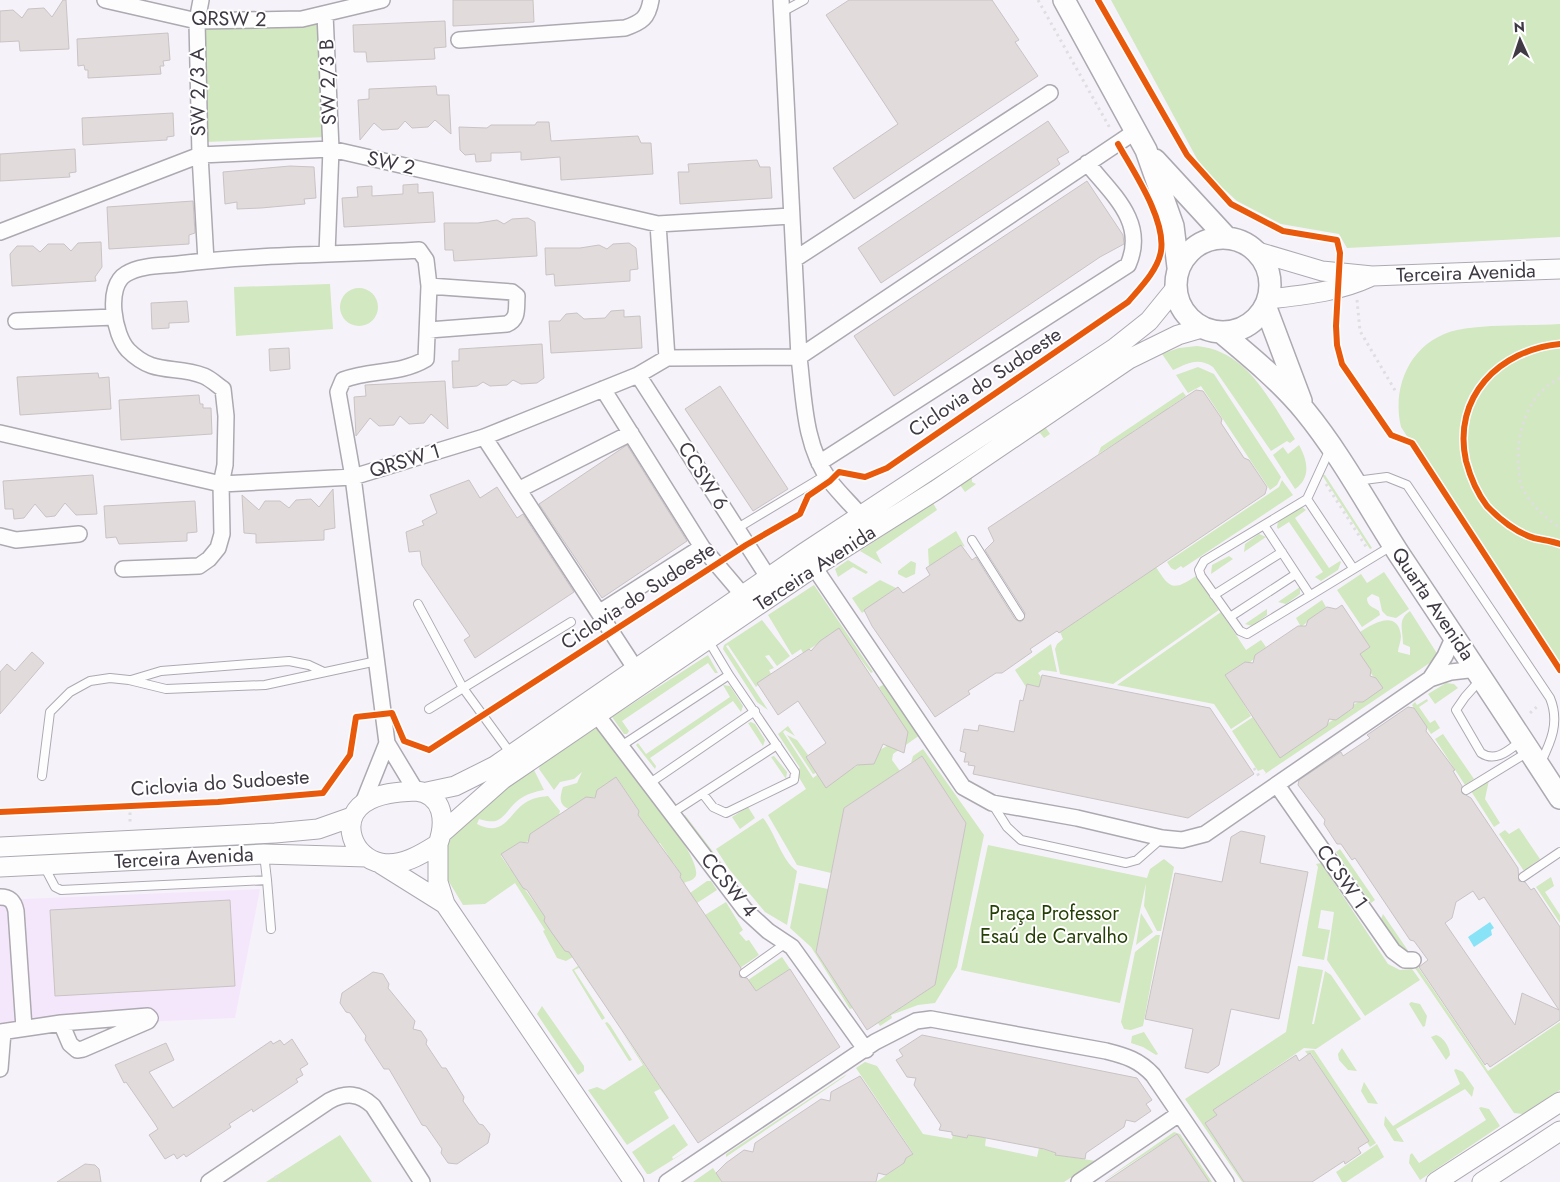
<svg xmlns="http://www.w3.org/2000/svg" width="1560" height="1182" viewBox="0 0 1560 1182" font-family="Jost,sans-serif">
	<rect width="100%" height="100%" fill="#f6f2fa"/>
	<!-- built -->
	<path fill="#f4e7fc" d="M260,889L235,1018L0,1028V900Z"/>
	<!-- green -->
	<path fill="#d2e8c0" d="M1111,0H1560V237L1347,248L1339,234L1281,224L1237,201L1203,170Z
		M322,21L326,137L205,142L201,26Z
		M330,284L333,329L236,336L234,287Z
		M340 307a19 19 0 1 1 38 0a19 19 0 1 1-38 0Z
		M1560,324V670L1401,427C1391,385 1412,340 1457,330C1490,324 1527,326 1560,324Z
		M1197,346C1248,351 1269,400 1295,439L1290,443L1287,441L1271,451L1213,367C1198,357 1188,363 1173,370L1162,354L1179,348Z
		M1198,367L1214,374L1281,477L1277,485L1270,490L1201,386L1188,393L1176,375Z
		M1183,392L1186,396L1168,408L1174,418L1161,413L1132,432L1131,446L1125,437L1098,454L1101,447Z
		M1044,425L1050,434L1044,438L1040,433L1030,437L972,477V482L976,484L965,492L958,482Z
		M1299,445C1308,461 1311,478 1295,489L1273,455L1283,447L1288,454Z
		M1322,475H1325L1372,548L1370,549Z
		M1282,480L1293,495L1183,568L1181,566L1175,570L1171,568L1167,562L1279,487Z
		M933,503L937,510L876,552L882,564L860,551Z
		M1302,507L1306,510L1295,518L1329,568L1340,561L1341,562L1338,570L1321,581L1315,577L1323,572L1289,522L1278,529L1277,527L1278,521Z
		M956,531L965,547L961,545L929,567L928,549Z
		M1259,534L1266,537L1244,552L1245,544Z
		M1229,556L1233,559L1211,574L1212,565Z
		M848,560L868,572L866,574L853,567L838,577L835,569Z
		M911,561L916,563L915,574L906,578L898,574V571Z
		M1154,564C1169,587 1171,593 1196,576L1219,610L1113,684L1060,674L1055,649L1057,644L1063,639L1060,632L1098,607L1097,604L1118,594L1114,588C1133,584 1142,579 1154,564Z
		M1384,572L1409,609L1396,618L1387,616L1382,611L1379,597L1372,594L1367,598C1367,607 1374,607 1379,611L1380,615L1362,627L1337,590L1361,574L1367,583Z
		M880,580L896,588L862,613L852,598Z
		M814,585L873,672L871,673L853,649H850L840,630L803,653L801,649L792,655L768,615Z
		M1300,587V594L1286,604L1278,602Z
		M1322,600L1326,607L1301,627L1296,618Z
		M1267,609V615L1252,626L1245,624Z
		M1410,611L1438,655L1434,660L1262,776L1266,773L1263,769L1258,771L1232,731L1253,717L1281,757L1334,719L1353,709V705L1382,689L1358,655L1370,647L1360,632C1372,624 1398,608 1401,636C1401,642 1398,647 1398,652L1410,655V647L1403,644C1403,629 1397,620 1410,611Z
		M1221,612L1246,650L1261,640L1266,647L1255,655V658L1248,664L1245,662L1226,674L1251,716L1231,729L1214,704L1117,685Z
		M762,620L790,656L777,666L769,655L765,656L774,668L769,670L771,674L758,685L756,687L728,645L726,646L768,710L757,702L723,649L724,645Z
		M1051,644L1057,672L1042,670L1038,673L1041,677L1039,687L1031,685L1030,688L1026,687L1015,670Z
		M708,655L718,673H715L708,663L622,721L629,731L627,734H624L612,717Z
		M1446,683L1454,684L1458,688L1435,704L1428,694Z
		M723,685L730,686L743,706L741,712L733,701L650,758L656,766L655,769L636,745L638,743L646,754L730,697Z
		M883,685H886L920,735L893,754L892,760L900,771L844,808L831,873L797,865L768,815L806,789L795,771L800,768L778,734L788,726L795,736L785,730L783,732L813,778L817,775L816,773L813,774L787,735L797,740L808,755L807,758L827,787L850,770L878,753V751L908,734L879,687Z
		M1427,699L1428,701L1419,707L1430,723L1435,720L1440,728L1431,734L1412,705L1415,702L1417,705Z
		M751,722L755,724L765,740L763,746L748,723Z
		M598,727C614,748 702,854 696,875C695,880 688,881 684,883L680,876L681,874L673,862L671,863L666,857L668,855L660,843H657L638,815L639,811L617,778L597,790L599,795L569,809C558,805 560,796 563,787L577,783L582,772L574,779L560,782L554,790L539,769L540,765Z
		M1443,734L1474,779L1465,785L1435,739Z
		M923,749L984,835L957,967L935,1003L918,1005L891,1015L892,1018L880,1026L878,1023L935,985L966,823L922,756L911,763L913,756Z
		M774,756L787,772L786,779L771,757Z
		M534,770L544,790C533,792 523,795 515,803C502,816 501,826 479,819L477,824C505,838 508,814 525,803C532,798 540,797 548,796L560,811L559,815L523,845L520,842L501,856L510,869L513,868L515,876L546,918L565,951H569L573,957L566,961L557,958L543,931L545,930L515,883L485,904L463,905L445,875L447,844L458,830L502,791Z
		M1489,780L1485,799L1500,823L1494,827L1471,791Z
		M748,807L755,818L740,829L732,817Z
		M685,815L724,866L726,872L712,858L683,816Z
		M763,818C776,834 781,860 797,871L787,925L765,912L729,869L716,849Z
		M1519,828L1540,859L1524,871L1499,834L1505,830L1509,834Z
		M988,845L1147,878L1150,869L1164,859L1174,867L1161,931H1157L1144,906L1146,883L1120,1003L961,970Z
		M1340,849L1375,900L1371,903L1336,852Z
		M1321,863L1388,964L1400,970L1412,969L1420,980L1365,1016L1327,960L1334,912L1321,910L1318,928L1330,930L1324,960L1302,956L1318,867L1316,864Z
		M1551,877L1554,886L1545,892L1560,915V923L1536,887Z
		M707,881H711L717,890L697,903L690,893Z
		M799,883L828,889L816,952L853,1008L850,1009L811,947L790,928Z
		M726,902L743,930L739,933L746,941L749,940L759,955L740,968L705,915Z
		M1141,913L1153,932L1136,945Z
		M1383,914L1411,955L1404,953L1381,919Z
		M1156,935H1160L1143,1026L1131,1030L1124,1029L1121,1022L1135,952Z
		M782,957L790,969L756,991L748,980Z
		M578,966L602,1003L579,968L574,970L605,1018L602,1020L572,970Z
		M1298,966L1323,970L1312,1024H1314L1325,971L1331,975L1361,1019L1316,1049L1304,1048L1214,1110L1217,1115L1205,1123L1244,1182H1242L1185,1099L1286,1032Z
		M1418,967L1488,1071L1560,1022V1090L1523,1114L1514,1113L1415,968Z
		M1411,1002L1420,1004L1427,1016L1425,1026L1423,1027L1409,1004Z
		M542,1006L584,1066V1071L578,1075L537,1014Z
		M607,1022L610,1025L632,1060L629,1061L605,1023Z
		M621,1031L673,1106L660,1089L654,1092L669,1118L627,1145L588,1090L597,1087L604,1090L643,1065Z
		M1144,1032L1158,1054L1156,1055L1143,1047L1131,1043L1132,1036Z
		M1436,1035C1443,1037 1450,1047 1450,1055L1446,1060L1431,1037Z
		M1342,1048L1357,1071L1348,1070L1339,1060L1338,1054Z
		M1314,1050L1376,1143L1370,1147L1311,1053L1308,1055L1305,1051Z
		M865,1062L877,1066L923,1134L952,1139L953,1135L967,1138L968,1135L986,1138L985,1146L1037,1157L1039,1148L1056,1153V1155L1096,1161L1064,1182H876L903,1164L904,1159L913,1153L856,1068Z
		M1456,1069L1463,1072L1474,1088L1472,1097L1465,1089L1396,1129L1404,1142L1394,1141L1384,1125L1385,1116L1393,1126L1460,1084L1454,1070Z
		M847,1074L844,1077L726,1157V1154Z
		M1364,1082L1378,1104L1368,1103L1361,1091Z
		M1481,1107L1489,1109L1500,1126L1420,1180L1409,1163L1410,1155L1412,1153L1419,1163L1486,1120L1479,1108Z
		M674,1124L688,1145L672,1157L673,1159L690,1149L650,1174H647L632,1152Z
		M1174,1132L1180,1134L1212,1182H1209L1177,1134L1102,1182Z
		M340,1135L372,1182H266Z
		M1377,1144L1384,1157L1346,1182H1342L1336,1172Z
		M713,1168L722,1182H693Z"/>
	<!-- water -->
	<path fill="#89e3f6" d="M1490,922L1494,928L1491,930L1492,935L1474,947L1468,937Z"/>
	<!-- building -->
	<path fill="#e1dbdb" stroke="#c9c3c3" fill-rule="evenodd" d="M63,0H66L69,49L20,51L19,41L0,42V11L13,10L22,18L28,9L44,8L52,17Z
		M453,0H533L534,22L453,26Z
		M849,0H992L1019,40L1015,42L1038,76L854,199L833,168L898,124L826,15Z
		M445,21L446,47L434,48L435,59L367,62L366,52H354L353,25Z
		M168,33L170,60L163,61L164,66H160L161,74L88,78V70H85L84,65L78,66L77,39Z
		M436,86L437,95H449L451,134L435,120L428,127L412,128L405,121L398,129L382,130L374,123L360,140L358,100L369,99V89Z
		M173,113L174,136L167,137V140L83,145L82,118Z
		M1048,121L1069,152L1057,159L1060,164L881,283L858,248Z
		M537,122H549L551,141L638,136L641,143H651L653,174L561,180L560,157L521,160V152L501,153H491V161L476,162L475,154L465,155L460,150L459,127L487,128L491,125H535Z
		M75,149L76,172L69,173L70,177L0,181V154Z
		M757,160L760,167H770L772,198L680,204L678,172H689L688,164Z
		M290,166L314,167L316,198L304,199L305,204L261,208L237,209V202L225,204L223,172Z
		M1087,181L1123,235L1124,244L1100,257L894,396L854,336Z
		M418,184V193L433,192L435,222L344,227L342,198L358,197L357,187L372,186V196L403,194V185Z
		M193,201L195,233L189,235V244L109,249L107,207Z
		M528,218L535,222L537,256L454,261L453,250H445L444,223H478L497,220L504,224L512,219Z
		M101,242L102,267L95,277L96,281L12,286L10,254L17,246H33L40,252L48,244H64L71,251L78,243Z
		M629,243L636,248L638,269L630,270V281L555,286L554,274L546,275L545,248H580L599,245L607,249L613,244Z
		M187,301L189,322L169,323V328L152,329L151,303Z
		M624,310V317L640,316L642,348L551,353L549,321H560L566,314L577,313L584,319L605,318L611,311Z
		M542,344L544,378L537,383L521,384L513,380L507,385L490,386L483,382L477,386L453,388L452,361H459V349Z
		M289,348L290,369L270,371L269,349Z
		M98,373L99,378L109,377L111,409L20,415L17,377Z
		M445,381L448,429L431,414L424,423L409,424L400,416L394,425L379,426L370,418L356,436L354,397L366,396L365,385Z
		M720,386L788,489L753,511L685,409Z
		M1196,390L1203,391L1222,419L1221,423L1244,458L1249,460L1267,487L1265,494L1059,633L1057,631L1030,649L1032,652L1002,673H996L968,691L970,694L935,717L872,626L864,610L898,587L903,593L930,575L926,568L961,545L972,560L976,557L1015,619L1020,622L1023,620L1025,613L985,550L994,541L988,528Z
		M199,395L200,404H203V408H211L212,434L121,440L119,400Z
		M627,445L687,541L602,598L539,504Z
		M93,475L97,514L76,515L65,503L55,516L46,517L35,504L24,518L14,519L13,509H5L3,481Z
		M469,480L480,498L497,487L517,518L523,514L574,592L475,658L464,640L470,636L422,565L420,551L409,552L406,532L424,525L422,521L437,513L430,495Z
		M333,489L335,528L324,530V540L256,543V534L244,533L242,495L259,510L265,501H280L289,508L296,500L311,499L319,507Z
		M195,501L197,532L187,533V541L119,544L116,537L106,538L104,506Z
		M1342,605L1370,647L1360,654L1371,670L1370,676L1376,678L1383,688L1363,702H1354L1353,708L1336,720L1329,719L1327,726L1280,758L1225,675L1245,662L1253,663L1255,655L1298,626H1306L1308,620L1327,607L1336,609Z
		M839,628L908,732L904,753L883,744L874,764L857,765L826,788L806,757L826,743L798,701L778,715L757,683L809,649L811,651L820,641Z
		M32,652L44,663L0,714V672L7,664L15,671Z
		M1042,675L1210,708L1254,774L1188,818L973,774L975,766L968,765L969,762H964L966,753L960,751L964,729L978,731L979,725L1014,732L1020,700L1023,701L1027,684L1039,687Z
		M1408,707L1414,708L1427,727L1426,731L1455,770L1453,771L1462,786V793L1471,798L1518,868L1519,881L1525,882L1531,890L1534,888L1560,927V1020L1490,1067L1487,1063L1485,1065L1419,967L1428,960L1414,941L1410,940L1355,858L1352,860L1341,844H1337L1324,824L1325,820L1298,785L1299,780L1341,752L1343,756L1370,738L1367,735ZM1473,891L1479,900L1484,897L1559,1010L1522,993L1515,1025L1445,923L1452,918L1456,902Z
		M922,756L966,823L935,985L867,1030L816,952L828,889L844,808Z
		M616,777L639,811L638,815L681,874L680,877L691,894L741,968L740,977L747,978L756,991L790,969L840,1047L698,1143L569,952L565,951L552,933L544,921L545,917L527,890L523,888L501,854L520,842L528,843L530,834L586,797L595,798L597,790Z
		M1241,831L1265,836L1260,863L1308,872L1279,1019L1231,1009L1219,1065L1208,1073L1185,1068L1193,1029L1145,1019L1175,873L1222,882L1231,837Z
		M230,900L235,986L55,996L50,910Z
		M373,972L383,974L389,984L388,988L415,1021L413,1029L421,1031L427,1040L426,1044L442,1068H446L464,1097L463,1101L479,1124L483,1125L490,1134L488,1143L457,1164L448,1163L441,1153L442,1149L426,1126L422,1125L389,1069H384L365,1040L366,1036L350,1013L346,1012L340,1003L342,993Z
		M922,1035L1137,1078L1152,1100L1146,1104L1151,1111L1135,1122L1126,1120L1124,1127L1086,1153L1085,1159L1055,1155L1056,1153L1044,1149L981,1137L968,1135L967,1138L952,1135V1132L939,1130L941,1125L914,1085L916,1078L907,1077L896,1060L903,1056L899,1050Z
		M292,1039L308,1064L300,1069L303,1075L296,1079L298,1082L253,1112L252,1109L229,1124L231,1127L186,1157L184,1154L177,1159L174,1154L165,1159L149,1135L158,1129L155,1124L126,1082L124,1083L115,1065L166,1043L174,1060L149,1072L173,1108L271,1041L273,1044L280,1040L284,1045Z
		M1310,1053L1369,1141L1358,1148L1361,1153L1345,1164L1344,1161L1312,1182H1244L1205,1123L1217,1115L1213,1110L1296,1055L1299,1061Z
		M860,1076L913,1154L906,1158L904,1163L886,1175L878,1173L876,1182H722L716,1173L726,1163L744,1150L753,1152L755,1143L821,1099L830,1101L831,1092Z
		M1177,1134L1209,1182H1105Z
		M85,1164L95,1165L99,1169L101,1182H57Z"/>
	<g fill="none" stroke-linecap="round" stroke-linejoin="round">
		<!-- service casing -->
		<g stroke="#ada9b1" stroke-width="10">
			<path id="service" d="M782,12L804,0
				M1356,481L1387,477L1407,485L1550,698C1560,722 1551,742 1540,764
				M1307,499L1330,449
				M1264,525L1310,595
				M736,529L826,475
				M972,540L1020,616
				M1353,568L1307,499L1204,561L1199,570L1201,576L1240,631L1247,634L1393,545
				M1214,595L1282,552
				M418,604L463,688L511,754
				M1230,617L1296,574
				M1481,679L1465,697L1456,710L1481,753C1496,763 1509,750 1521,741
				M131,680L161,671L289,661L309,665L324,672
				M429,709L571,622
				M621,746L729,675
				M42,776L50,712L70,692L90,681L110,678L129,680L166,689L265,685L377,661
				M650,783L755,711
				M1466,790L1528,752
				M703,794L713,807L726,813L794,780L795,772L729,675L708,640
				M993,805L1007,827L1021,840L1126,863L1137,860L1162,838
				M672,813L777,745
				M44,866L55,887L61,890L267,880L264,854
				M1523,877L1560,852
				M267,880L271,929
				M744,973L786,943"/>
		</g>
		<!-- minor casing -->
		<g stroke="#ada9b1" stroke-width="18">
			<path id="minor" d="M105,0L197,21L302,19L382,0
				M201,0L197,21L200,155L206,261
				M781,0L799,357C804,398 804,446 830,481C839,493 851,504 861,516
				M325,14L331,149L327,254
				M459,40L625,28C642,22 648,18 651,0
				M658,224L667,358
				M0,232L200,155L331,149L658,224L791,216
				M795,259L1050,93
				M16,321L114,317
				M429,330L507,324C519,319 516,308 517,296L512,292L429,286
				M638,375L768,577
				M603,389L702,547L742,594
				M0,433L221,484L353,477L484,437L638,375L667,358L799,357L1136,131
				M484,437L635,668
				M819,463L1128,265C1147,222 1112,194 1087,163
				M520,489L631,433
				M0,536L16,540L79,534
				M814,567L963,787L992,803L1077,818L1162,838L1182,840L1205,834L1430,679L1451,672L1477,669
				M123,569L199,566L209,559L218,548L222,534L221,484L225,465L226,416L223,389C217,385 211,379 204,376C174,364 155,377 128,350C114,335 105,286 126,274C141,265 161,266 178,264C258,254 339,255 419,250L426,260L429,286L426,359C399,375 371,369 343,380L338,392L353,477L387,743L416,791
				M600,612L702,547
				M1430,679L1445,656L1454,636
				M597,715L745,910L768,931L792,947L866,1050
				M1277,785L1393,951L1405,960H1413
				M363,803L387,743
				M0,897C10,897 14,901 16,911L24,1028
				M0,1032L61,1023L148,1016L150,1018L148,1021L83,1049L77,1050L70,1044L61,1023
				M0,1069L3,1032
				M209,1182L329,1101C346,1092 359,1093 373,1106L422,1182
				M667,1182L875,1042L916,1021L931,1019L1106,1051C1126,1056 1139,1060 1153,1075L1226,1182
				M1079,1182L1179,1114"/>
		</g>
		<!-- tertiary casing -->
		<g stroke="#ada9b1" stroke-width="21">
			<path id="tertiary" d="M1258,252L1322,271L1372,276L1560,269
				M1269,299C1303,295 1338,292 1370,277
				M416,791C444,794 446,822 438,844C422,854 402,867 381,863C353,858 339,821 364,803C379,793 398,792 416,791Z
				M427,792L455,786L495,766L804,553L1115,348L1149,321L1175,289
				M442,833L503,779L814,567L936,490L1129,359L1178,335L1202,328
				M438,844V882L445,904L634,1182
				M0,847L275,833L318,829L352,817
				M381,864L445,904
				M0,867L264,854L367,857
				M1436,1182L1560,1102
				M1482,1182L1560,1131"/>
		</g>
		<!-- secondary casing -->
		<g stroke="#ada9b1" stroke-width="24">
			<path id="secondary" d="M1064,0L1146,150L1173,226L1178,267
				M1155,160L1226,237
				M1176 285a47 47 0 1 1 94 0a47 47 0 1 1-94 0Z
				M1266,308L1301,401
				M1222,333C1251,357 1281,382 1305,411C1341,455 1368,506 1399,554C1453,635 1507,716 1560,798"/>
		</g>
		<!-- path -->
		<path stroke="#dfdee0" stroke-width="3" stroke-dasharray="2.5 4" stroke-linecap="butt" d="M1038,0L1111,130
			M1357,300L1360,331L1396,392
			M1560,378C1526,395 1515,436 1519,471C1520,477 1520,485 1523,490C1532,505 1545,518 1560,528
			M1326,484L1367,548
			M1530,713L1539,705
			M1254,768L1259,776
			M130,806V823
			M275,1176L280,1182"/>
		<!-- service -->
		<use href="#service" stroke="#fefdfe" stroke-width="8"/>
		<!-- minor -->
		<use href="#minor" stroke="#fefdfe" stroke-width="15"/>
		<!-- tertiary -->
		<use href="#tertiary" stroke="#fefdfe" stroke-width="19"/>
		<!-- secondary -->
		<use href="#secondary" stroke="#fefdfe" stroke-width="21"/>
		<!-- cycleway casing -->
		<g stroke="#fff" stroke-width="9">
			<path id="cycleway" d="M1098,0L1187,155L1231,204L1283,231L1337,240L1340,253L1336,326L1337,345L1342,364L1391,435L1412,443L1560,670
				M1560,344C1499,350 1452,397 1466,461C1470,476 1477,493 1487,506C1499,519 1517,533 1534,538C1543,540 1552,541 1560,544
				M0,812L218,802L323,793L350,755L356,717L392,713L404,741L429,750L746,545L800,514L808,496L830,481L839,472L865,477L887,468L1128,302C1140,288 1158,270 1161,251C1166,219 1133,171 1118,144"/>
		</g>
		<!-- cycleway -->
		<use href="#cycleway" stroke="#e8590c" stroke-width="6"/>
	</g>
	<g text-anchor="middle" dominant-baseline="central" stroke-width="4" stroke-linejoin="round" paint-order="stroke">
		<!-- street labels -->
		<g font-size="20" fill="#403a44" stroke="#fff">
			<text transform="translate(229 19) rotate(1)">QRSW 2</text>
			<text transform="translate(328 82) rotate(-92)">SW 2/3 B</text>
			<text transform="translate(198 92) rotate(-91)">SW 2/3 A</text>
			<text transform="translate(391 163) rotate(13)">SW 2</text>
			<text transform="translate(1466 273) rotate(-2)">Terceira Avenida</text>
			<text transform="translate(985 382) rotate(-34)">Ciclovia do Sudoeste</text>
			<text transform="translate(405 461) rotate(-17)">QRSW 1</text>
			<text transform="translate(703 476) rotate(58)">CCSW 6</text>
			<text transform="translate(815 568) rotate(-33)">Terceira Avenida</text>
			<text transform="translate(638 596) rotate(-33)">Ciclovia do Sudoeste</text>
			<text transform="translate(1433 604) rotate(56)">Quarta Avenida</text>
			<text transform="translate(220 783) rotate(-4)">Ciclovia do Sudoeste</text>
			<text transform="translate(184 858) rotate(-3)">Terceira Avenida</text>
			<text transform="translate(1342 877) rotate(55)">CCSW 1</text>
			<text transform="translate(729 885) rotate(51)">CCSW 4</text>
		</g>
		<!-- park labels -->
		<g font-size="20" fill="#254005" stroke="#fff">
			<text x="1054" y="913">Praça Professor<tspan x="1054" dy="23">Esaú de Carvalho</tspan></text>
		</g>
	</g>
	<!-- north arrow -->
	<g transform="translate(1520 40) rotate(357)" stroke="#ffffff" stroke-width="4" paint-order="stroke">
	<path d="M0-4L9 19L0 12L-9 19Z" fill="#403a44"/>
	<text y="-8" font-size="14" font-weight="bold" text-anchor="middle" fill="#403a44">N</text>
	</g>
</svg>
